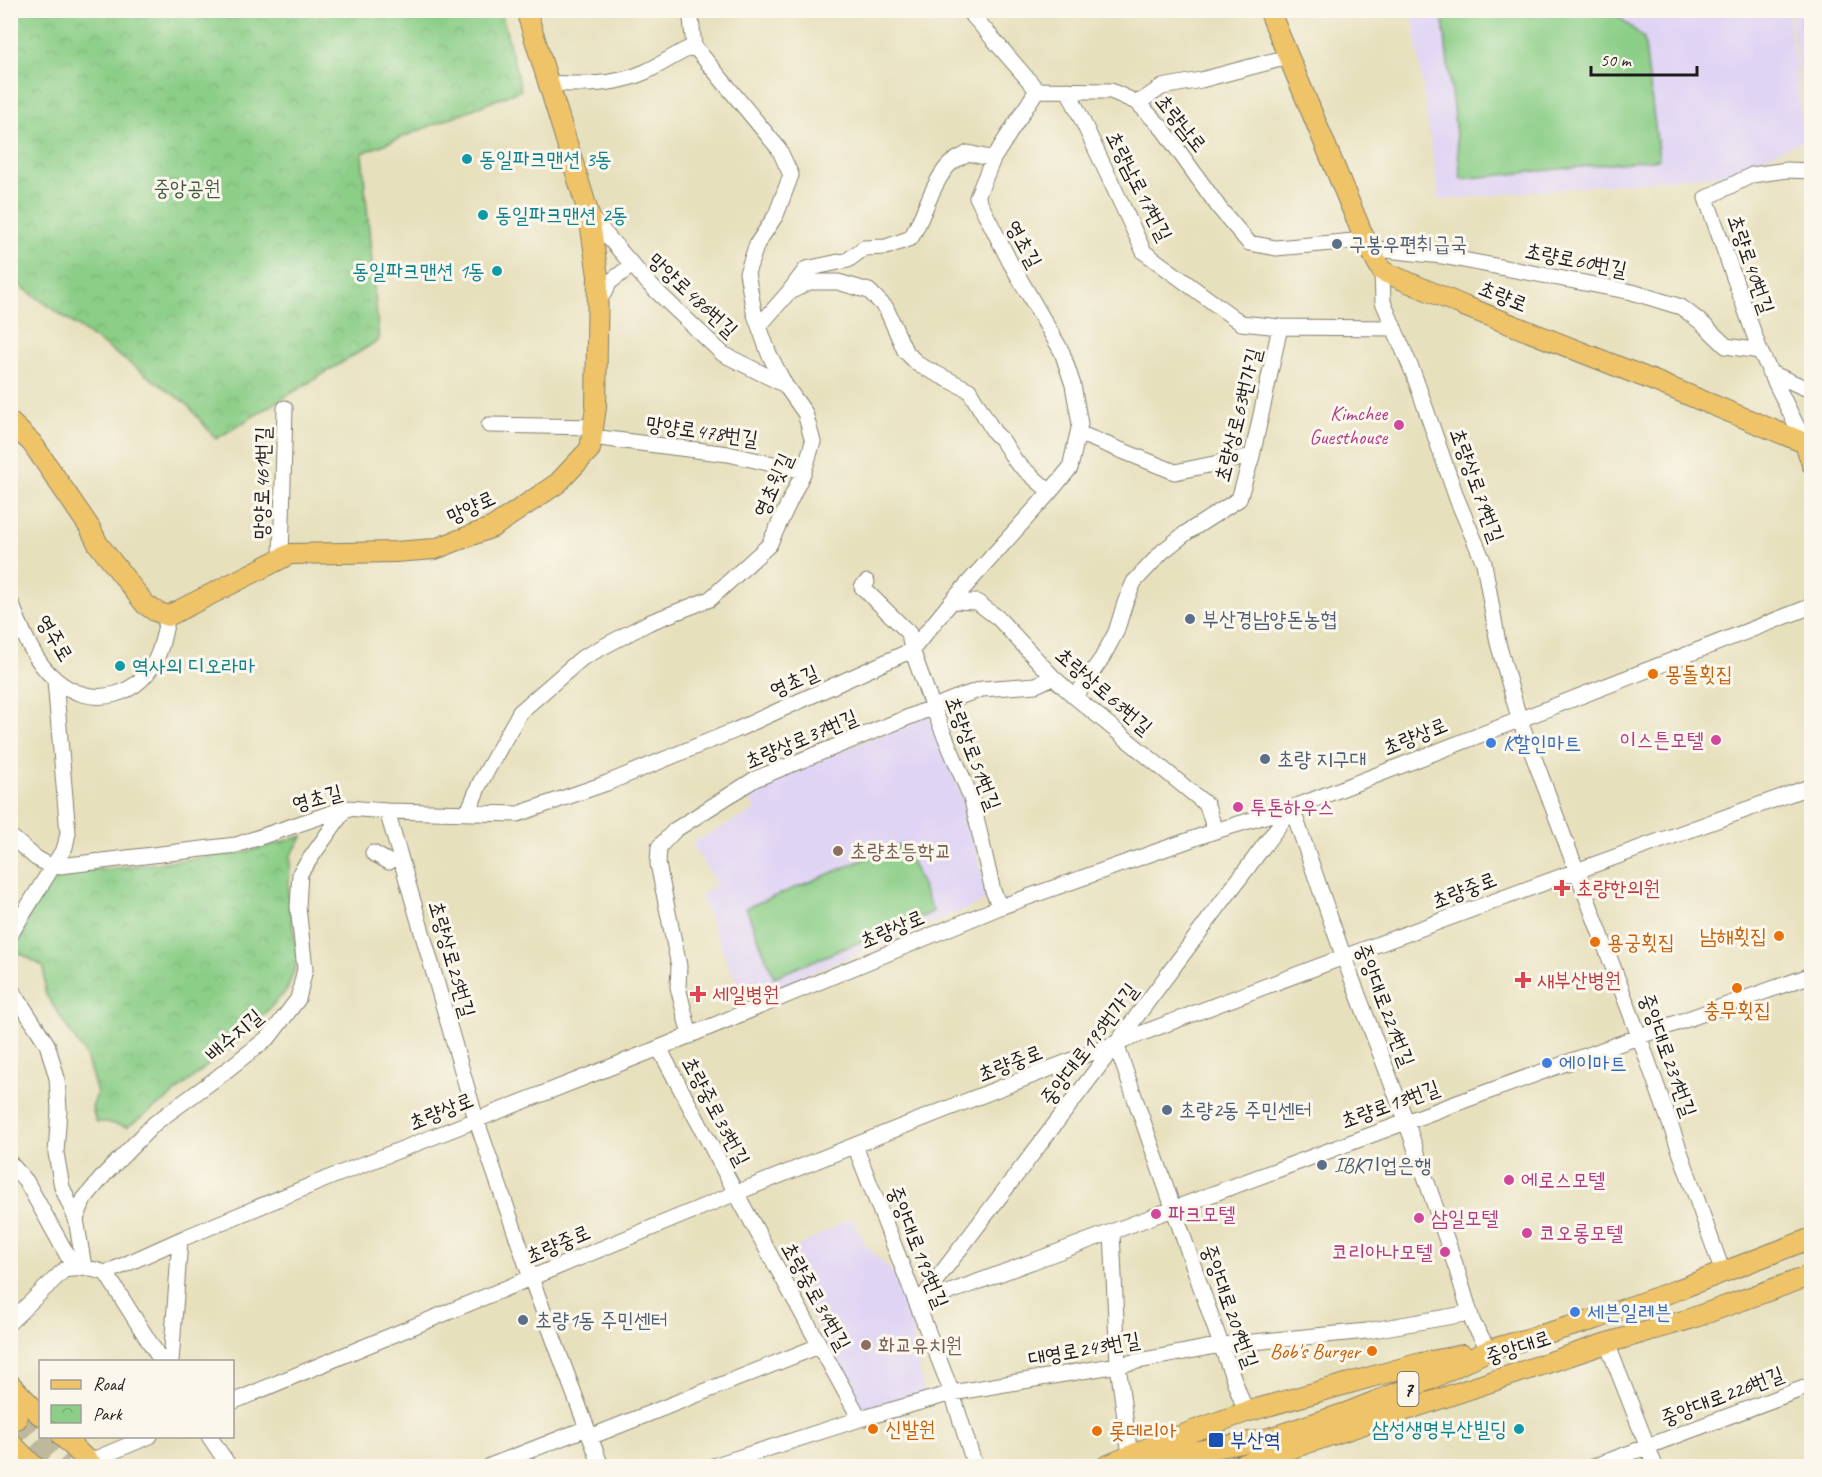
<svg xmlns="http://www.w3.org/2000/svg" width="1822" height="1477" viewBox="0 0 1822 1477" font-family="Caveat,'Poor Story',sans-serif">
	<defs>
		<pattern id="park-crowns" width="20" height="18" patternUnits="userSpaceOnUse" patternTransform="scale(1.5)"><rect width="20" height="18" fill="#8bce87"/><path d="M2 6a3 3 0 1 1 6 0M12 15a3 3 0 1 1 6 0" fill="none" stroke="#77b074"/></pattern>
	</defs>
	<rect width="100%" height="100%" fill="#fbf7ec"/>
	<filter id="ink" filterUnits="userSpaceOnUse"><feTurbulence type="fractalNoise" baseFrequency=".0167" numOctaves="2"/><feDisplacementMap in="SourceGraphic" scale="12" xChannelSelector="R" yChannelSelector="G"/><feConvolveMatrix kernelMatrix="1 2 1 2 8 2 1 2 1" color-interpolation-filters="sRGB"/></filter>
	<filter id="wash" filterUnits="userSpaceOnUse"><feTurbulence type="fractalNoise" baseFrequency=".008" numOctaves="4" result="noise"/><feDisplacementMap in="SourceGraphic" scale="24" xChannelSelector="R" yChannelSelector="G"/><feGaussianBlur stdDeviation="1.35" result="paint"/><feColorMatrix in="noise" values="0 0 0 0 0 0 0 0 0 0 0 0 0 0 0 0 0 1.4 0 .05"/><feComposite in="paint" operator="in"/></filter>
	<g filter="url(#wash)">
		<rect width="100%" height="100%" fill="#e7e0bd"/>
		<!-- built -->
		<path fill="#e0d4f4" d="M1412,11H1788L1804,140L1725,174L1439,200Z
			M1791,11H1811V158L1810,159Z
			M929,715L969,813L988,900L744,1000L700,896L716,885L692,843L755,810L745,790Z
			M851,1218L867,1246L894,1274L915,1323L913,1342L925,1394L863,1412L779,1257Z"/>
		<!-- park -->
		<path fill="url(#park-crowns)" stroke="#547552" stroke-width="1.5" d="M11,10L501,11L521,90L362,153L379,340L216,439L187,404L11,279Z
			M303,836L291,855L288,895L298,960L287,990L243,1036L165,1101L127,1127L106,1122H96L92,1107L97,1093L86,1056L45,993L44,967L13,949L50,872L118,868L246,852Z"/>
		<!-- garden -->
		<path fill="#8bce87" stroke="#547552" stroke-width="1.5" d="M1442,11H1612L1644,38L1659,159L1461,179Z
			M1811,16H1812L1811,72L1802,17Z
			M904,843L933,912L774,977L746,908Z"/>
	</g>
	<g filter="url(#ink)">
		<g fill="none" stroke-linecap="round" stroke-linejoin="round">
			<!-- major-tunnel -->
			<path stroke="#beb99d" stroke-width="20" stroke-dasharray="20 10" stroke-linecap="butt" d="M17,1419L63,1466"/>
			<!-- minor casing -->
			<g stroke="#827e6c" stroke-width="17">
				<path id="minor" d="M968,10L1037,90L1111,91L1138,103L1163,129L1220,209L1249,243L1276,248L1365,240
					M548,83C580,85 615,86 645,72C661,65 677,53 694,46
					M1068,90L1144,252L1241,323L1280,327L1394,328
					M1138,103L1162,87L1201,80L1288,57
					M589,215L649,284L723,354L785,385
					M1368,248L1442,256L1632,292L1681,307L1702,323L1726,346L1760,351
					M1382,271L1383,302L1414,375L1457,499L1484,563L1498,643L1519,718L1639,1036L1723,1273
					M788,293L809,282H838L869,291L886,308L905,351L919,365L969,390L994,432L1002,440L1016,462L1050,492
					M598,303L610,282L632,265
					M759,326L788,293L806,269L848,260L864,248L886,247L911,238C924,216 932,184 948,166C953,160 962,157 968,153L993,159
					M1769,372L1812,391
					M489,425L593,427
					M1078,433L1175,472L1252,456
					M592,437L728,454L804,471
					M1807,441L1805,443L1760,351L1706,198L1752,175L1787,170L1812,171
					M281,558L285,408
					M867,582L862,587L909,633L912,650L933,708L972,800L993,891L1000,907
					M10,600C21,627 32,660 55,679C91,711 143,697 159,652C163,641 165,628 168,616
					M952,601L977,602L998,618L1053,677L1075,697L1207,805L1215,831
					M1075,697L1102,658L1116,632L1125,603L1134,582L1163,551L1186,533L1239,499L1252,456L1280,327
					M1292,808L1344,958L1406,1121L1457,1270L1473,1323L1489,1350
					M387,811L476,1119L531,1278L601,1466
					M468,812L480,783L520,712L582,658L648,623L710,599L769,545L804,471L813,442L805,413L785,385L769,354L754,312L747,273L757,244L776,215L791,175L779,149L694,46L690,10
					M10,836L36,858L52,867L236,845L346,808L387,811L518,814L607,783L736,730L912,650L952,601L1050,492L1070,468L1080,424L1073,385L1062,352L1010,262L977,197L993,159L1037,90
					M373,853L389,862
					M10,935L65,847L68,833L55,680
					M10,987L47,1044L57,1078L59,1110L56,1153L62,1187L76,1219L84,1267
					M690,1036L678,987L679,966L658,864L659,847L675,830L755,779L956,698L982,689L1036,685L1053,677
					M1116,1044L1221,1345L1246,1412
					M659,1048L736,1193L860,1419
					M855,1146L952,1393L975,1466
					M10,1163L26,1181L75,1269
					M76,1219L84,1199L105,1174L155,1123L218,1077L270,1036L298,999L305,969L298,907L300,873L346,808
					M1112,1232L1118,1365L1130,1456
					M106,1273L162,1362
					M918,1304C1215,1194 1512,1080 1812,975
					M918,1304L1116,1044L1292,808
					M10,1322L64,1270L84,1267L106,1273L186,1237L331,1177L659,1048L1000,907L1215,831L1292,808L1812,606
					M1607,1343L1655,1466
					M171,1362L180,1240
					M232,1402C400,1332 568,1261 736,1193C1091,1049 1451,915 1812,786
					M209,1436L229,1466
					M590,1437L819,1346
					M88,1462L150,1436
					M490,1466L587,1428
					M713,1466L860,1419L952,1393L1118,1365L1221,1345L1367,1331L1470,1313
					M1595,1466L1812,1385"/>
			</g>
			<!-- major casing -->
			<g stroke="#827e6c" stroke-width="22">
				<path id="major" d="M1269,10L1365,240L1382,271L1464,306L1652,380L1805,443L1812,464
					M10,422L32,443L90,528L98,544L145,604L155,611L168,616L290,554L395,552L435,549L493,527L558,483L590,449L596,407L598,276L589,215L526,10
					M10,1384L40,1415
					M10,1410L17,1419
					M62,1436L93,1466
					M10,1442L34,1466
					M1130,1456L1163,1457L1266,1439L1346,1413L1429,1380L1489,1350L1596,1319L1677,1290L1812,1238
					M1106,1466L1160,1443L1246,1412L1421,1363L1463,1355
					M1239,1466L1607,1343L1690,1319L1812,1275"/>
			</g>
			<!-- minor -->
			<use href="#minor" stroke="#fff" stroke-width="15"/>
			<!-- major -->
			<use href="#major" stroke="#efc469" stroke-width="20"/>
		</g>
	</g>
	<!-- markers -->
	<g fill="#0f9aa8" stroke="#fbf7ec" stroke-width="2">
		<circle cx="467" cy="159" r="6"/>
		<circle cx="483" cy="215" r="6"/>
		<circle cx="497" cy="271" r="6"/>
		<circle cx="120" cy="666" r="6"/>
		<circle cx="1519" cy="1429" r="6"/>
	</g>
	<g fill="#5c6f8a" stroke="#fbf7ec" stroke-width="2">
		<circle cx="1337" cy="244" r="6"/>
		<circle cx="1190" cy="619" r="6"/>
		<circle cx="1265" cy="759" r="6"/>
		<circle cx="1167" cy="1110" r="6"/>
		<circle cx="1322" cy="1165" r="6"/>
		<circle cx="523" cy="1320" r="6"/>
	</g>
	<g fill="#d1479c" stroke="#fbf7ec" stroke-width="2">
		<circle cx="1399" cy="425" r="6"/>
		<circle cx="1716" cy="740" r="6"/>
		<circle cx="1238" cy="807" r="6"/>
		<circle cx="1509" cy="1180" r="6"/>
		<circle cx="1156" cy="1214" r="6"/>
		<circle cx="1419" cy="1218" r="6"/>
		<circle cx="1527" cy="1233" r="6"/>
		<circle cx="1445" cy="1252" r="6"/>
	</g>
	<g fill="#e8710a" stroke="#fbf7ec" stroke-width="2">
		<circle cx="1653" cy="674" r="6"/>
		<circle cx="1779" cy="936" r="6"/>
		<circle cx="1595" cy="942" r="6"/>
		<circle cx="1737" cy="988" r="6"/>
		<circle cx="1372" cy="1351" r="6"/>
		<circle cx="873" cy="1429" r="6"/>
		<circle cx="1097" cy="1431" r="6"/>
	</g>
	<g fill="#3f7fe0" stroke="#fbf7ec" stroke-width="2">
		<circle cx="1491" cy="743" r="6"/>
		<circle cx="1547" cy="1063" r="6"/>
		<circle cx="1575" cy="1312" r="6"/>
	</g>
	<g fill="#8d6e63" stroke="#fbf7ec" stroke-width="2">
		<circle cx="838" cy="851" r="6"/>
		<circle cx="866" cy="1345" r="6"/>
	</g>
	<g fill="#e0444e" stroke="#fbf7ec" stroke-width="2">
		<path d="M1559 879h6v6h6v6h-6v6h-6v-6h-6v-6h6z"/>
		<path d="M1520 971h6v6h6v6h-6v6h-6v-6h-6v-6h6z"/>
		<path d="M695 985h6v6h6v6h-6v6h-6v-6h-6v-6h6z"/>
	</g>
	<rect fill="#1a4fb4" stroke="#fbf7ec" stroke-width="2" x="1208" y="1432" width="16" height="16" rx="3"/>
	<g text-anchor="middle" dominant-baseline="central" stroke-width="6" stroke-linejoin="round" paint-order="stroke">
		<!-- shield labels -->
		<rect fill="#fbf7ec" stroke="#5f5e5a" stroke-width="1.5" x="1397.5" y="1372" width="21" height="34" rx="4.5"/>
		<g font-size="20" font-weight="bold" fill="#1c1c1c">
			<text x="1408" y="1389">7</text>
		</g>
		<!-- street labels -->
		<g font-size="21" fill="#1c1c1c" stroke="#fbf7ec">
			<text transform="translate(1181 123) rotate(51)">초량남로</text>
			<text transform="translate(1139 186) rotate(63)">초량남로17번길</text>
			<text transform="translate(1024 244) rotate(61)">영초길</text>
			<text transform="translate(1576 260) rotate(11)">초량로60번길</text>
			<text transform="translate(1751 264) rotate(71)">초량로40번길</text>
			<text transform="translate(693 295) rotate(43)">망양로486번길</text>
			<text transform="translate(1503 296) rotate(22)">초량로</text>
			<text transform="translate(1238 415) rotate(-76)">초량상로63번가길</text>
			<text transform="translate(702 431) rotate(8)">망양로478번길</text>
			<text transform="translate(262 483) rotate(-89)">망양로461번길</text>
			<text transform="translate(773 485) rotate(-66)">영초윗길</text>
			<text transform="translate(1477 485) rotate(70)">초량상로79번길</text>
			<text transform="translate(471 507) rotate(-25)">망양로</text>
			<text transform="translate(55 638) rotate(59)">영주로</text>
			<text transform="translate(794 681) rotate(-24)">영초길</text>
			<text transform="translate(1104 691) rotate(41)">초량상로63번길</text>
			<text transform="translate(1415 736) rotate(-22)">초량상로</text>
			<text transform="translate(801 739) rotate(-23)">초량상로37번길</text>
			<text transform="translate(973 753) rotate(69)">초량상로51번길</text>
			<text transform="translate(317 798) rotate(-15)">영초길</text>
			<text transform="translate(1464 890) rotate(-21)">초량중로</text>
			<text transform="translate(892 929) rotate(-23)">초량상로</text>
			<text transform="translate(452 959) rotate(74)">초량상로25번길</text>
			<text transform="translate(1385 1005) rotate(69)">중앙대로221번길</text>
			<text transform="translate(234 1035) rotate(-41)">배수지길</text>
			<text transform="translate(1089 1044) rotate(-53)">중앙대로195번가길</text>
			<text transform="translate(1668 1055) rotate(70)">중앙대로231번길</text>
			<text transform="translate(1010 1063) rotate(-21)">초량중로</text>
			<text transform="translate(1390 1104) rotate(-20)">초량로13번길</text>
			<text transform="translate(441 1111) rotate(-22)">초량상로</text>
			<text transform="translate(716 1111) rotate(62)">초량중로33번길</text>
			<text transform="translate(558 1244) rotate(-23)">초량중로</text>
			<text transform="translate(918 1247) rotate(68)">중앙대로195번길</text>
			<text transform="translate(816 1296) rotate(61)">초량중로34번길</text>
			<text transform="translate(1230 1306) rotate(70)">중앙대로209번길</text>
			<text transform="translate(1518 1347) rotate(-18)">중앙대로</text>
			<text transform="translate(1084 1349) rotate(-10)">대영로243번길</text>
			<text transform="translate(1722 1396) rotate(-21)">중앙대로226번길</text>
		</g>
		<!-- culture labels -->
		<g font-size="21" fill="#0d838f" stroke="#fbf7ec" text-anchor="start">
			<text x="479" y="159">동일파크맨션 3동</text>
			<text x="495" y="215">동일파크맨션 2동</text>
			<text x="485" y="271" text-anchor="end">동일파크맨션 1동</text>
			<text x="132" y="666">역사의 디오라마</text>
			<text x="1507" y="1429" text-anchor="end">삼성생명부산빌딩</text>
		</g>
		<!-- park labels -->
		<g font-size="21" fill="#435a41" stroke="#fbf7ec">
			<text x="187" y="188">중앙공원</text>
		</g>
		<!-- service labels -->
		<g font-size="21" fill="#4e5e75" stroke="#fbf7ec" text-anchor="start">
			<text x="1349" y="244">구봉우편취급국</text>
			<text x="1202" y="619">부산경남양돈농협</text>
			<text x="1277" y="759">초량 지구대</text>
			<text x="1179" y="1110">초량2동 주민센터</text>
			<text x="1334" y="1165">IBK기업은행</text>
			<text x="535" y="1320">초량1동 주민센터</text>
		</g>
		<!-- hotel labels -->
		<g font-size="21" fill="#b23c85" stroke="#fbf7ec" text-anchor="start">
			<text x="1387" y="413" text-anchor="end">Kimchee<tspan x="1387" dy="24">Guesthouse</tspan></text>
			<text x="1704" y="740" text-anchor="end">이스튼모텔</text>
			<text x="1250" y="807">투톤하우스</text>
			<text x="1521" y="1180">에로스모텔</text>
			<text x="1168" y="1214">파크모텔</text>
			<text x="1431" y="1218">삼일모텔</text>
			<text x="1539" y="1233">코오롱모텔</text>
			<text x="1433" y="1252" text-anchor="end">코리아나모텔</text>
		</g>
		<!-- food labels -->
		<g font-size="21" fill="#c56008" stroke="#fbf7ec" text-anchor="start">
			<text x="1665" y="674">몽돌횟집</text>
			<text x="1767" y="936" text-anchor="end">남해횟집</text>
			<text x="1607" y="942">용궁횟집</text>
			<text x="1737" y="1010" text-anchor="middle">충무횟집</text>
			<text x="1360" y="1351" text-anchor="end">Bob's Burger</text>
			<text x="885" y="1429">신발원</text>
			<text x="1109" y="1431">롯데리아</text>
		</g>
		<!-- shop labels -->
		<g font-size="21" fill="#366cbe" stroke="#fbf7ec" text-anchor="start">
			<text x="1503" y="743">K할인마트</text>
			<text x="1559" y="1063">에이마트</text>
			<text x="1587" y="1312">세븐일레븐</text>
		</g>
		<!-- education labels -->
		<g font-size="21" fill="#785e54" stroke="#fbf7ec" text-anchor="start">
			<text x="850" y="851">초량초등학교</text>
			<text x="878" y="1345">화교유치원</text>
		</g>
		<!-- health labels -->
		<g font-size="21" fill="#be3a42" stroke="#fbf7ec" text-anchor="start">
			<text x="1576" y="888">초량한의원</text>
			<text x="1537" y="980">새부산병원</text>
			<text x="712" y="994">세일병원</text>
		</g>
		<!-- transit labels -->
		<g font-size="21" fill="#164399" stroke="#fbf7ec" text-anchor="start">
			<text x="1230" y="1440">부산역</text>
		</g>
	</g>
	<!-- margin -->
	<rect width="1822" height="1477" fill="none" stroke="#fbf7ec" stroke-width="36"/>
	<!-- legend -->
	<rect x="39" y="1360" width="195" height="78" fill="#fbf7ec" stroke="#a29f99" stroke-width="1.5"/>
	<rect x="51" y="1380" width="30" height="9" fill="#efc469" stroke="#a29f99" stroke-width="1.5"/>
	<text x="93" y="1390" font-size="18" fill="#1c1c1c">Road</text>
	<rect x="51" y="1405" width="30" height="18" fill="url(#park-crowns)" stroke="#a29f99" stroke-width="1.5"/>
	<text x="93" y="1420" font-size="18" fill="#1c1c1c">Park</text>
	<!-- scale -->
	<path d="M1591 66v9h106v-9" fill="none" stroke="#1c1c1c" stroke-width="3"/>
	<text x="1600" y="66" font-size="18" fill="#1c1c1c" stroke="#fbf7ec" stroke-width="4.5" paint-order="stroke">50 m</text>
</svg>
